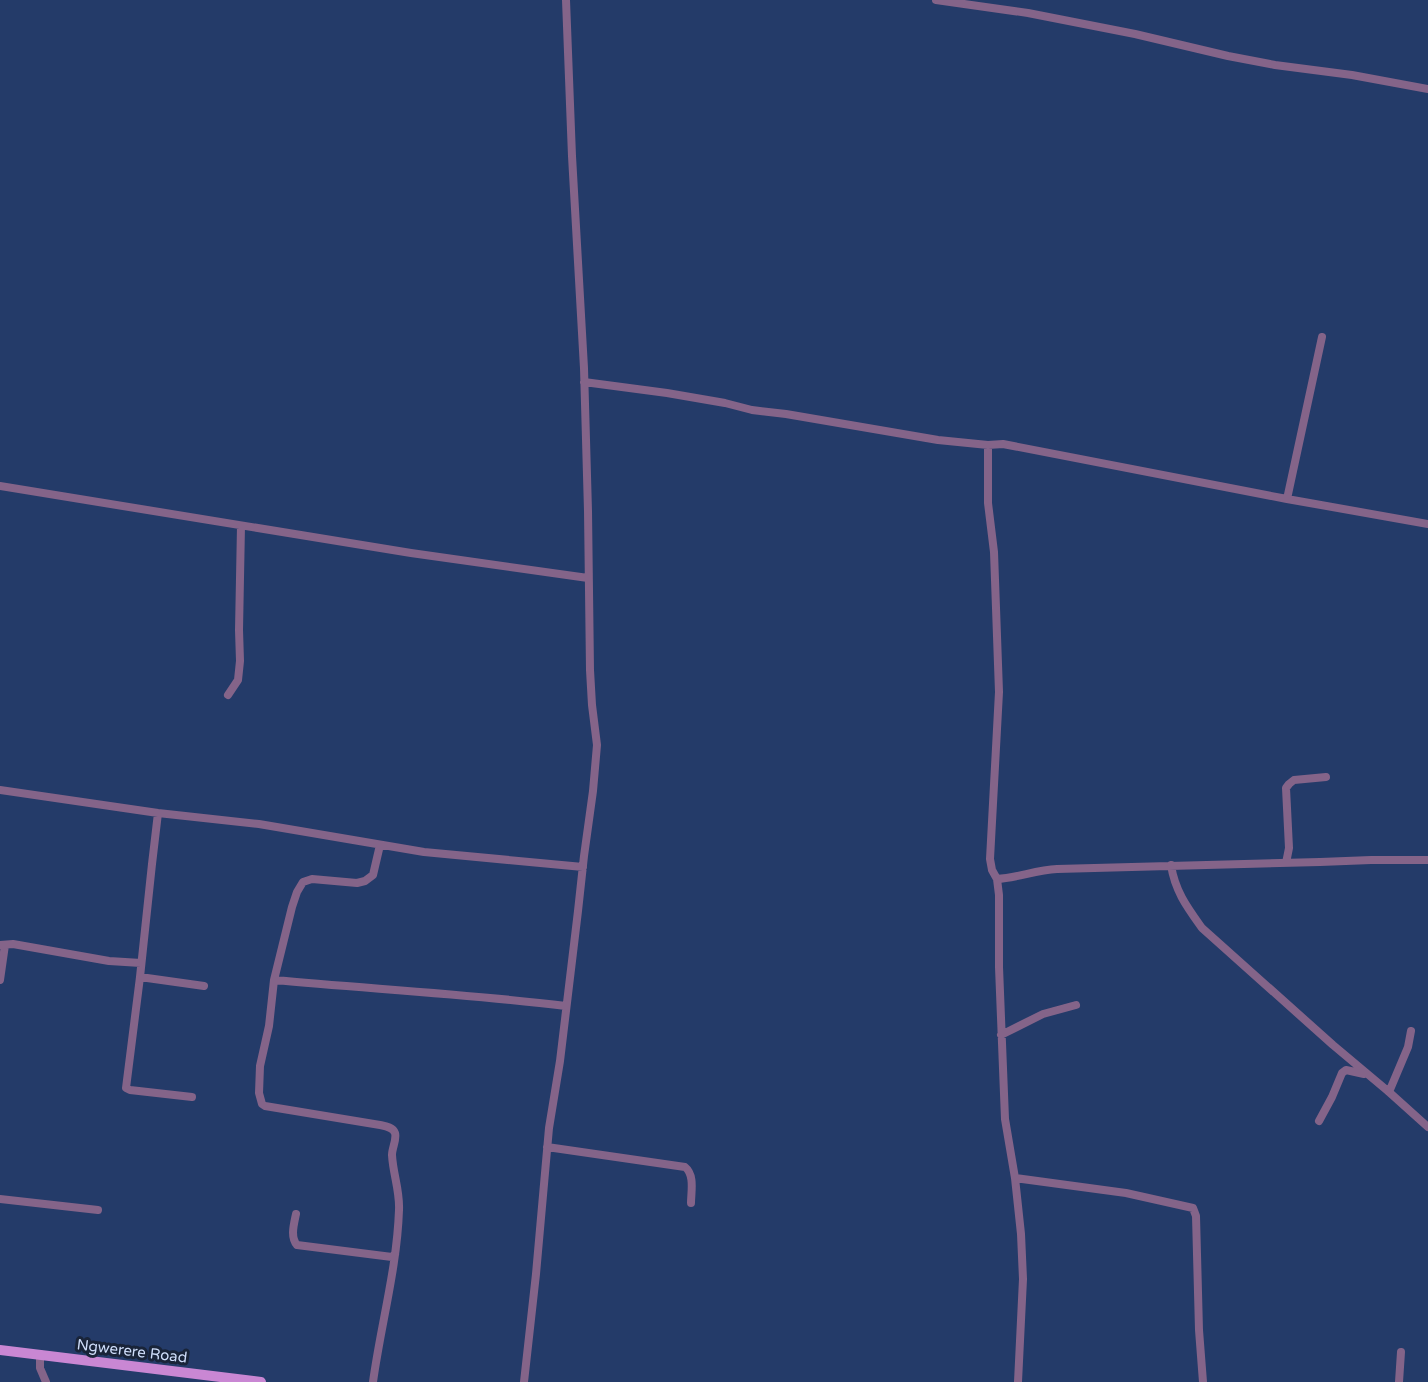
<svg xmlns="http://www.w3.org/2000/svg" width="1428" height="1382" viewBox="0 0 1428 1382" font-family="'Varela Round',sans-serif">
	<rect width="100%" height="100%" fill="#243b69"/>
	<g fill="none" stroke-linecap="round" stroke-linejoin="round">
		<!-- minor -->
		<path stroke="#846489" stroke-width="8" d="M936,0L1028,13L1135,34L1228,56L1275,65L1352,75L1428,89
			M1322,337L1287,499L1428,524
			M584,382L667,393L725,403L752,410L786,414L938,440L988,445L1003,444L1287,499
			M988,445V503L994,552L999,692L990,859L992,870L997,879L999,895V967L1005,1119L1015,1178L1021,1234L1023,1279L1018,1382
			M0,486L411,553L588,578
			M228,695L238,680L240,661L239,630L241,526
			M0,790L158,813L259,824L424,852L583,867
			M158,813L152,864L140,977L204,986
			M1286,863L1289,848L1286,788L1289,784L1294,780L1326,777
			M1171,865C1175,891 1187,907 1202,928L1333,1045L1389,1092L1428,1127
			M997,879C1017,878 1036,870 1057,869L1320,862L1371,860H1428
			M0,945L13,944L109,961L141,963
			M140,977L126,1088L130,1090L192,1097
			M0,980L5,945
			M274,980C372,989 470,994 566,1006
			M1001,1035L1043,1014L1076,1005
			M1389,1092L1408,1047L1411,1031
			M1319,1121L1332,1097L1342,1073L1346,1070L1364,1074
			M547,1147L685,1167C695,1175 691,1192 691,1203
			M1015,1178L1126,1193L1193,1208L1196,1216L1199,1330L1203,1382
			M0,1199L98,1210
			M296,1214C294,1224 290,1237 297,1245L392,1257L395,1254
			M40,1354V1368L46,1382
			M373,1382C381,1324 397,1268 399,1210C400,1191 393,1174 392,1155C392,1148 397,1139 395,1133C393,1127 385,1126 380,1125L265,1106L262,1104L259,1093L260,1066L269,1026L274,980L292,907L297,892L303,882L312,879L357,883L365,881L373,875L380,845
			M524,1382L536,1274L549,1128L560,1061L578,911L584,856L593,791L597,745L592,705L590,670L588,511L584,368L572,156L566,0
			M1399,1382L1401,1352"/>
		<!-- major -->
		<path stroke="#c987d3" stroke-width="10" d="M0,1350L261,1382"/>
	</g>
	<g text-anchor="middle" dominant-baseline="central" stroke-width="6" stroke-linejoin="round" paint-order="stroke">
		<!-- street labels -->
		<g font-size="15" fill="#ceddf9" stroke="#192439">
			<text transform="translate(132 1351) rotate(7)">Ngwerere Road</text>
		</g>
	</g>
</svg>
